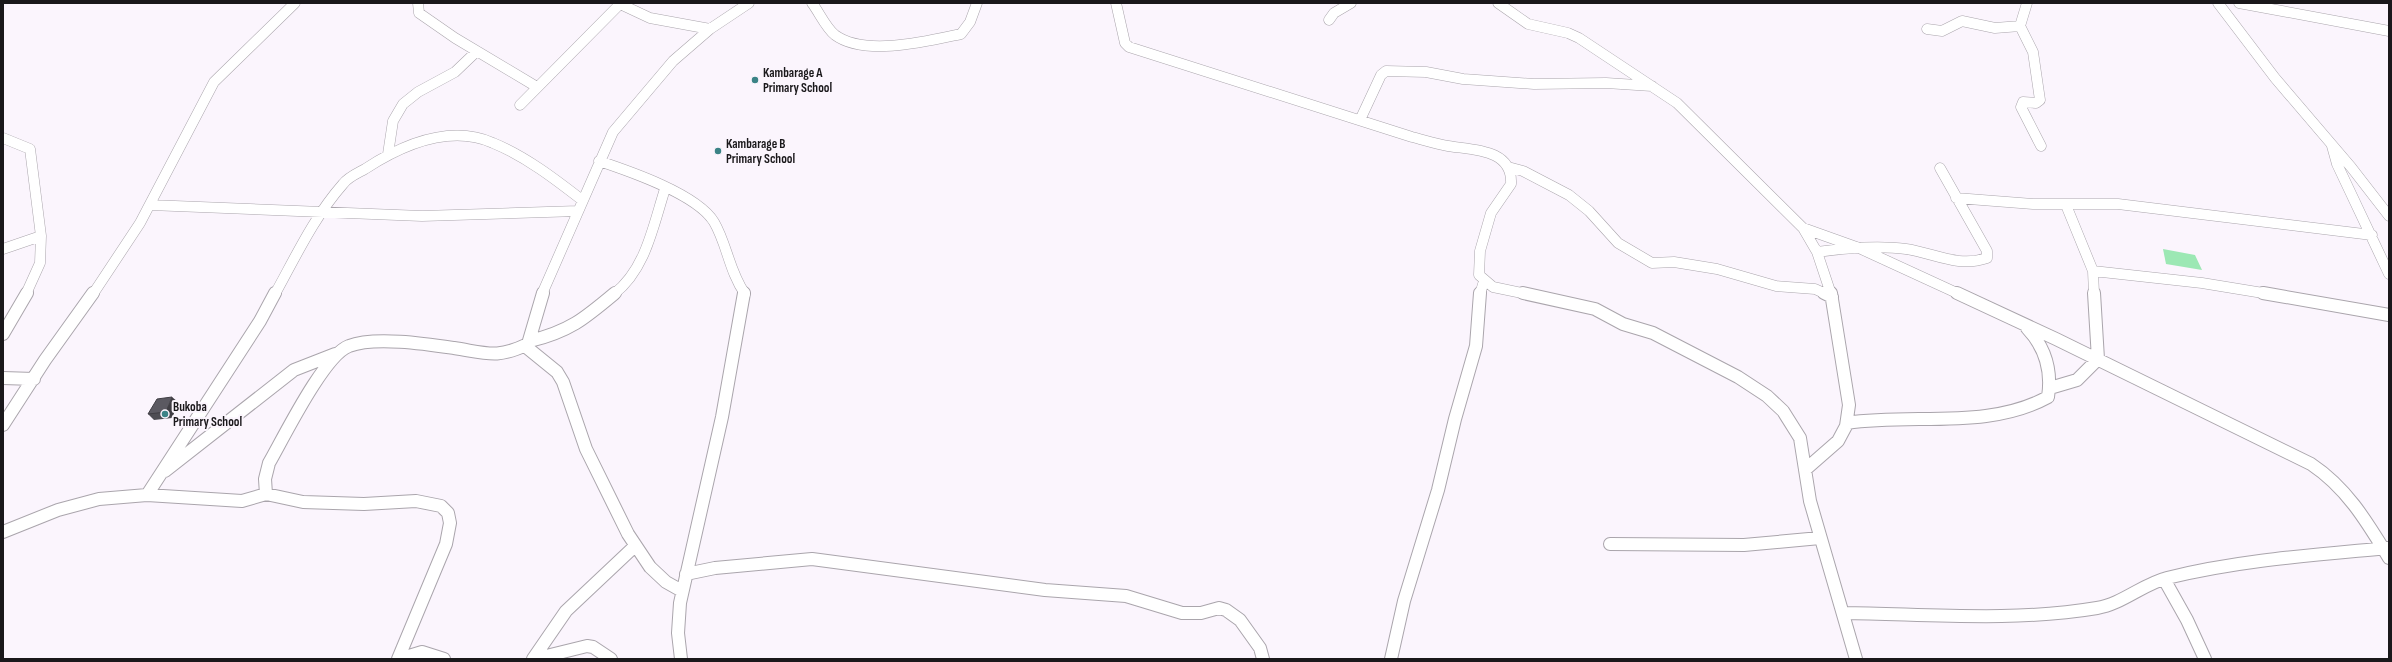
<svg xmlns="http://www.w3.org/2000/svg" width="2392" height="662" viewBox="0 0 2392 662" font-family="'Sofia Sans Condensed',sans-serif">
	<rect width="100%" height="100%" fill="#fbf5fd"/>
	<!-- green -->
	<path fill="#9ce8b4" d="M2163,249L2195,255L2202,270L2166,264Z"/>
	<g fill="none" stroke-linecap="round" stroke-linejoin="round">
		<!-- minor-far1 casing -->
		<g stroke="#aaa5ac" stroke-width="11">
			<path id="minor-far1" d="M418,3L419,13L455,38L537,87
				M618,3L650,18L710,29
				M812,3C819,12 826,28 835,35C865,57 928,41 961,34L970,22L977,3
				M1116,3L1125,43L1129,47L1412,137C1424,140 1436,144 1448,146C1471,150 1513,148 1511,184L1491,213L1480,251L1479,275L1493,287L1527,294
				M1498,3L1528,24L1568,33L1579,38L1677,103L1803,228L1817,252L1831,294
				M2218,3L2275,78L2351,167L2389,216
				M2239,3L2389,31
				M1329,20L1334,13L1351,3
				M2020,26L2033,52L2040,100L2036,103L2023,102L2021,107L2041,146
				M1927,29L1942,31L1962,21L1995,28L2020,26L2027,3
				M520,105L620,4
				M1360,120L1381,75L1386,71L1426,72L1463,79L1534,84L1606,83L1652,86
				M3,138L30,149L41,236L40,263L26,294
				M2332,146L2337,164L2389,274
				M388,154L393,121L403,104L418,92L455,72L477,51
				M599,161C629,171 697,194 714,222C727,244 729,271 745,294
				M1508,167L1523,171L1569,195L1589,211L1618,243L1652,263L1674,262L1717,269L1776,286L1815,289L1826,294
				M1956,198L2033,204H2118L2372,235
				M150,205L422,216L578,211
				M2066,205L2093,271L2094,294
				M1803,228L1859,248L1959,294
				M3,249L41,236
				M1817,252C1846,248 1877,245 1906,249C1934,253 1958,268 1987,258V251L1940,168
				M2093,271L2202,283L2269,294
				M93,294L140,223L214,82L295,3
				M275,294C296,256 314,217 343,184C348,177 358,173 365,169C402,145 450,124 493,143C525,156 555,179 582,200
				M542,294L613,132L673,61L710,29L749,3
				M614,294C646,269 653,226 665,189
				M1480,294L1484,281"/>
		</g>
		<!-- minor casing -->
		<g stroke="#aaa5ac" stroke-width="14">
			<path id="minor" d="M1523,293L1595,309L1623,324L1653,333L1738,377L1767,396L1783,411L1800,438L1810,501L1856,659
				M1824,293L1832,297
				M1957,293L2056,339L2311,464C2347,488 2367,522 2389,558
				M2263,293L2389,315
				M3,334L27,293
				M530,341C570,331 584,319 615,293
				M525,346L557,372L563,382L586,449L628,534L650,567L666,582L682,591
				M3,378L34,379
				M2050,388L2077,380L2098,359L2094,293
				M1847,423C1914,413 1988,430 2048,397C2052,371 2045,347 2027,328
				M3,425L45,360L93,293
				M1806,469L1838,441L1846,426L1849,405L1831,293
				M165,471L294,370L335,354
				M147,495L260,321L275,293
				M3,532L58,510L99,499L147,495L242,501L266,494
				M1610,544L1744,545L1820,538
				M686,574L715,568L812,559L1045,590L1126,596L1182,613H1201L1219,608L1226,610L1240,620L1260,648L1263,659
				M2164,579L2187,620L2205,659
				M1844,613C1928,614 2014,622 2097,608C2122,604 2143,584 2167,578C2239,560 2314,555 2388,548
				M398,659L446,544L450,523L448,513L441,506L416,501L364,504L303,502L266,494L265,479L269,463C284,437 324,355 349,346C374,336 427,344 454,348C487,353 497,359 528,344L543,293
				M399,659L422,652L444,659
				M533,659L566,611L635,546
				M534,659L587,646L593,647L611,659
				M681,659L678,633L680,603L722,417L744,293
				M1391,659L1404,601L1438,490L1455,419L1476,346L1480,293"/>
		</g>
		<!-- minor-far1 -->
		<use href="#minor-far1" stroke="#fff" stroke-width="10"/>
		<!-- minor -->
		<use href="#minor" stroke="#fff" stroke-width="12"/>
	</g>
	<!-- wall -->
	<path fill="#4e4d53" d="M178,402L172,418L154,420L148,414Z"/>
	<!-- shaded-wall -->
	<path fill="#403e44" d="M172,397L178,402L172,418L166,412Z"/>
	<!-- building -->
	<path fill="#5b5961" stroke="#403e44" d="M172,397L166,412L148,414L157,399Z"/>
	<!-- markers -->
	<g fill="#3b8386" stroke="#fbf5fd" stroke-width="1.5">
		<circle cx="755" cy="80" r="4"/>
		<circle cx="718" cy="151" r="4"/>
		<circle cx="165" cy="414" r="4"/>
	</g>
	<g text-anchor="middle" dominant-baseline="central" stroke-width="4" stroke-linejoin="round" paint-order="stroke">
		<!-- poi labels -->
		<g font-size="13" font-weight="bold" fill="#1a181b" stroke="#fbf5fd" text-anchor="start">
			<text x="763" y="73">Kambarage A<tspan x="763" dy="15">Primary School</tspan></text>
			<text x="726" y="144">Kambarage B<tspan x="726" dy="15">Primary School</tspan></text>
			<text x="173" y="407">Bukoba<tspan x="173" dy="15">Primary School</tspan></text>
		</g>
	</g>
	<!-- border -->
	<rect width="2392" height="662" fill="none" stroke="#1a181b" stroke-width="8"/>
</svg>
